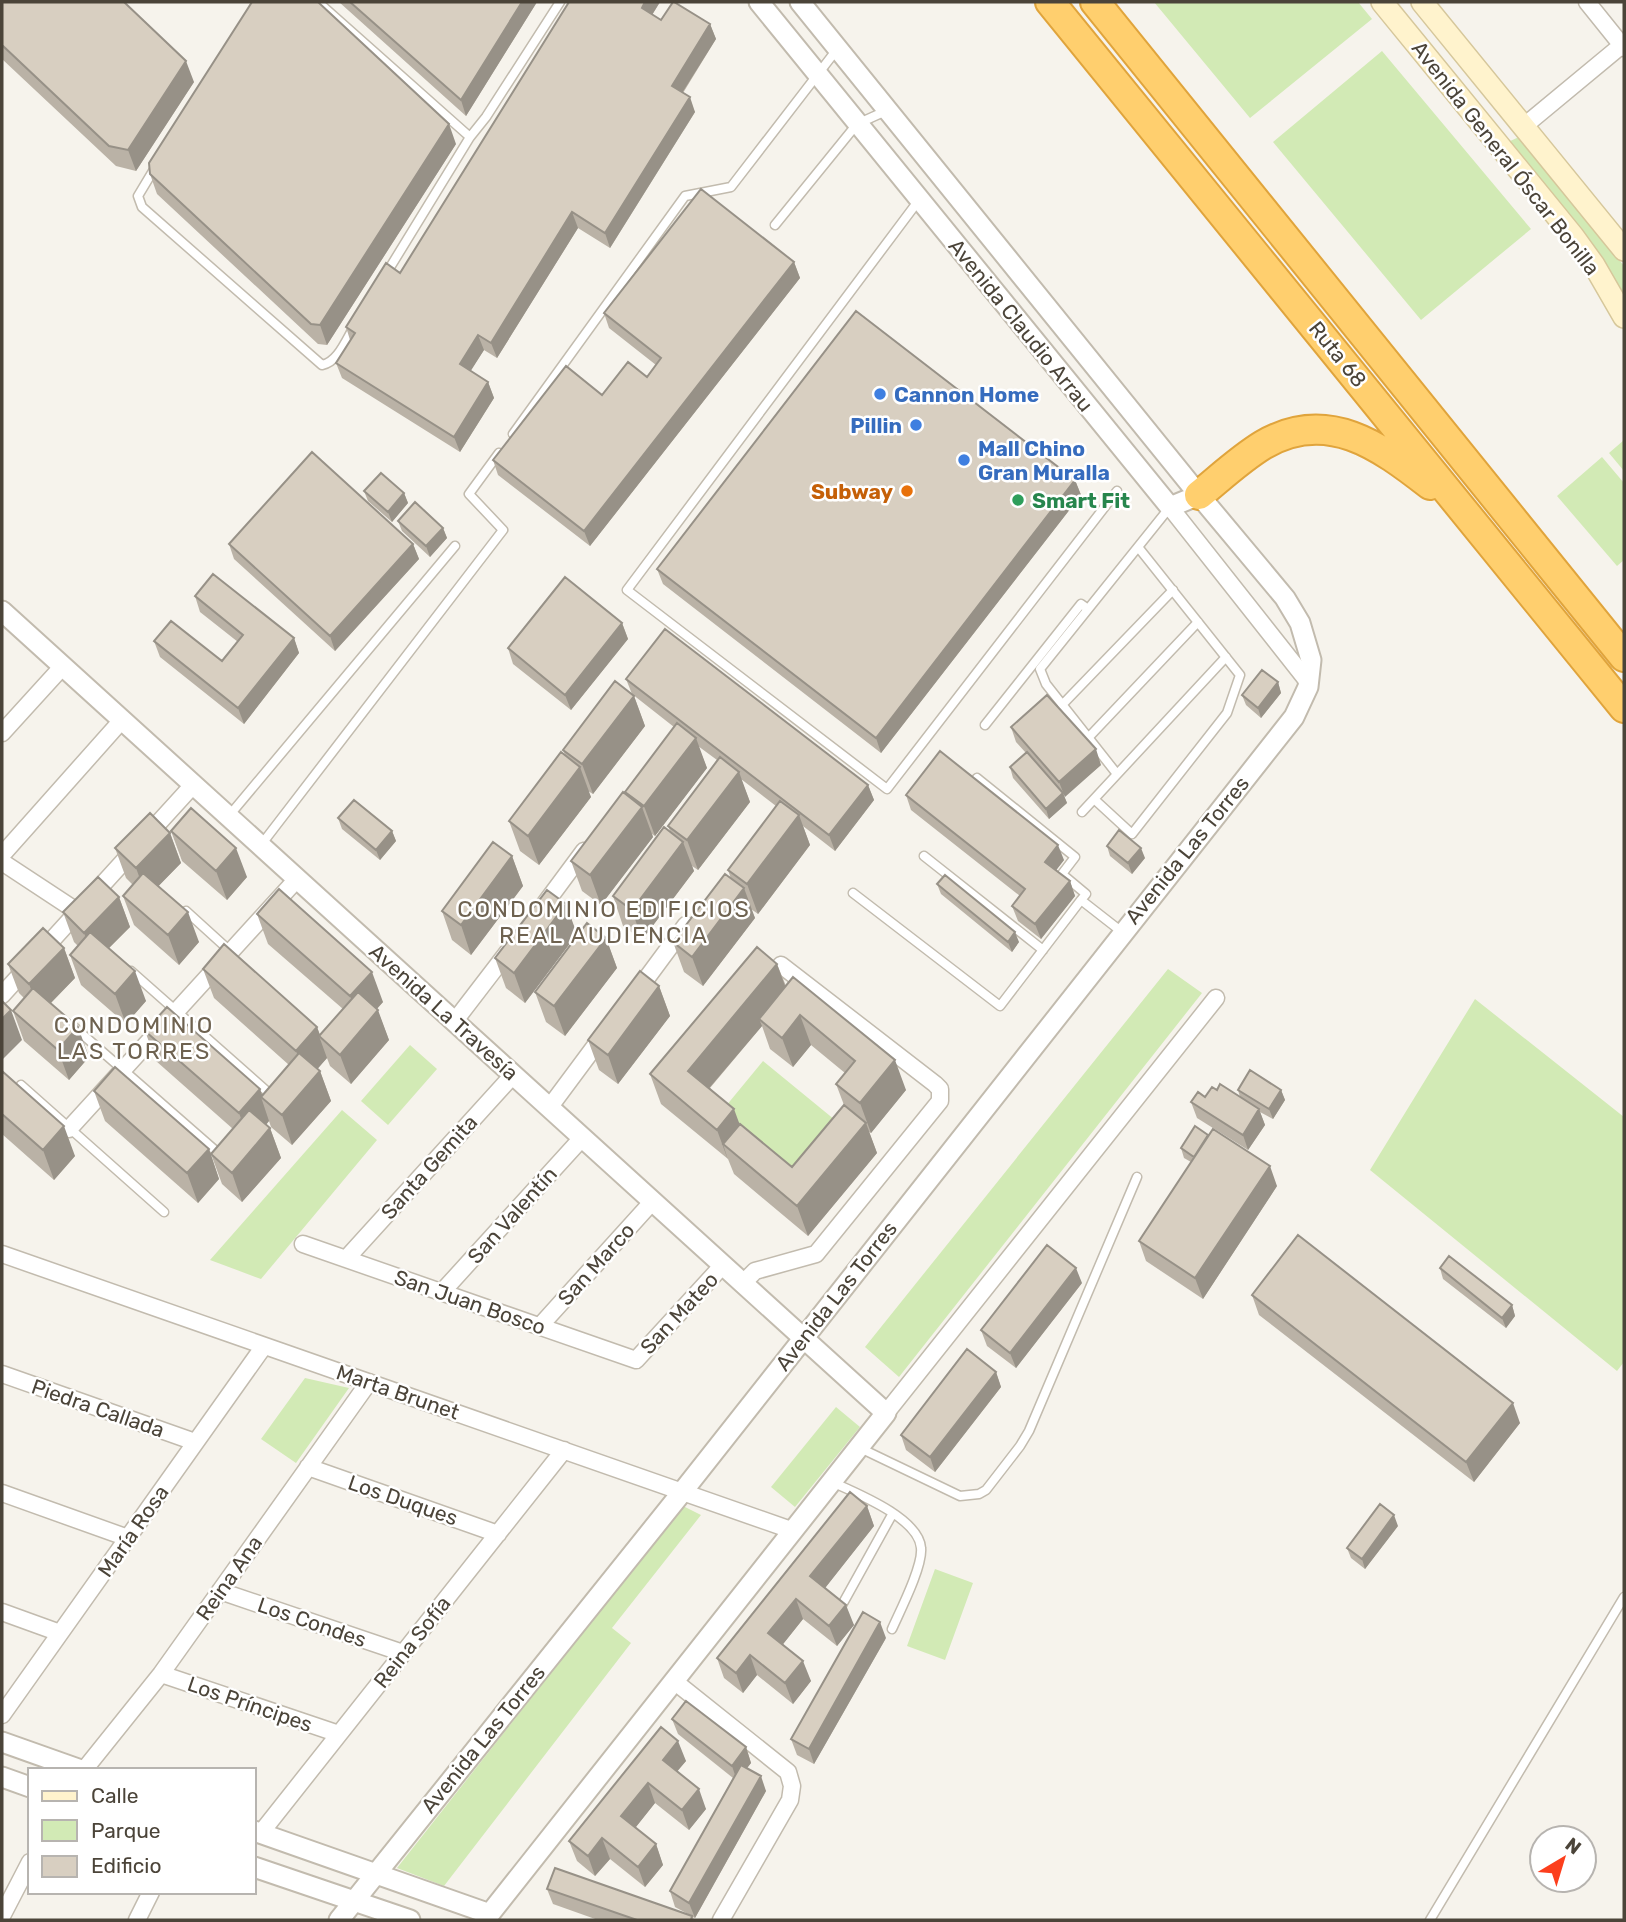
<svg xmlns="http://www.w3.org/2000/svg" width="1626" height="1922" viewBox="0 0 1626 1922" font-family="Rubik,sans-serif">
	<rect width="100%" height="100%" fill="#f6f3ec"/>
	<!-- green -->
	<path fill="#d2eab5" d="M1154,2H1358L1372,19L1250,118Z
		M1382,51L1531,229L1421,320L1273,142Z
		M1519,137L1624,266V298L1508,142Z
		M1624,440V471L1609,453Z
		M1602,457L1624,483V560L1617,566L1557,496Z
		M1168,969L1202,993L899,1377L865,1347Z
		M1475,999L1624,1117V1362L1617,1371L1370,1170Z
		M410,1045L437,1069L388,1125L361,1101Z
		M763,1061L846,1129L799,1187L721,1112Z
		M342,1110L377,1140L261,1279L210,1260Z
		M305,1378L349,1388L296,1463L261,1439Z
		M836,1407L860,1427L795,1507L771,1487Z
		M683,1506L701,1515L612,1628L631,1643L444,1886L397,1868Z
		M935,1569L973,1583L945,1660L907,1646Z"/>
	<g fill="none" stroke-linecap="round" stroke-linejoin="round">
		<!-- service casing -->
		<g stroke="#c2bbae" stroke-width="11">
			<path id="service" d="M318,2L470,137L486,117L560,2
				M156,166L138,196L142,207L322,365C338,362 346,340 354,327
				M919,200L627,590L887,789L1117,491
				M775,225L857,124L888,110
				M386,274L470,137
				M513,434L685,196L731,187L838,48
				M1062,705L1173,590
				M985,725L1081,604L1088,609
				M1088,738L1198,622
				M1117,774L1046,684L1040,669L1170,507
				M977,778L1075,857L1062,874L1086,894L1081,900
				M1094,799L1132,834L1227,713L1240,675L1138,547
				M1082,812L1226,657
				M228,817L455,546
				M261,845L503,530L469,494L499,453
				M924,856L1043,950
				M853,893L1000,1006L1081,900L1122,932
				M186,911L230,951
				M131,971L270,1094
				M74,1027L217,1152
				M21,1085L164,1212
				M860,1448L960,1496L979,1494L986,1490L1020,1446L1029,1431L1137,1177
				M832,1482C856,1493 919,1518 921,1548C923,1566 900,1611 892,1629
				M842,1605L893,1513
				M1430,1920L1624,1597"/>
		</g>
		<!-- minor casing -->
		<g stroke="#c2bbae" stroke-width="19">
			<path id="minor" d="M1587,2L1624,48
				M1523,127L1622,45
				M1170,507L1309,683
				M2,733L63,666
				M2,855L122,720
				M2,862L78,912
				M541,909L584,851
				M635,994L686,925
				M2,995L193,785
				M454,1022L510,949
				M549,1108L604,1034
				M69,1129L297,879
				M303,1244L636,1360L722,1266
				M2,1254L794,1531
				M346,1259L513,1075
				M742,1284L755,1271L816,1254L940,1101V1089L935,1084L781,965
				M442,1292L582,1138
				M540,1326L652,1202
				M2,1374L195,1442
				M886,1413L1216,998
				M308,1467L498,1534
				M2,1493L128,1538
				M220,1591L403,1653
				M2,1612L60,1633
				M161,1674L339,1734
				M674,1681L788,1772L792,1786L790,1800L721,1920
				M2,1715L264,1346
				M84,1770L161,1674L369,1382
				M260,1834L564,1450
				M2,1916L30,1862
				M137,1920L151,1892"/>
		</g>
		<!-- tertiary casing -->
		<g stroke="#c2bbae" stroke-width="23">
			<path id="tertiary" d="M759,2L1170,507L1199,495
				M2,611L886,1413L485,1920
				M2,1742L81,1770
				M2,1777L30,1787
				M254,1831L490,1914
				M254,1867L410,1920
				M339,1920L683,1491L1294,717L1308,687L1311,660L1300,623L1285,598L1199,495L800,2"/>
		</g>
		<!-- secondary casing -->
		<g stroke="#d6c79b" stroke-width="24">
			<path id="secondary" d="M1382,2L1573,236L1594,265L1624,317
				M1422,2L1624,250"/>
		</g>
		<!-- motorway casing -->
		<g stroke="#e0a43c" stroke-width="32">
			<path id="motorway" d="M1050,2L1624,708
				M1095,2L1624,657
				M1199,495C1220,478 1240,459 1263,445C1327,407 1380,446 1430,485"/>
		</g>
		<!-- service -->
		<use href="#service" stroke="#fff" stroke-width="8"/>
		<!-- minor -->
		<use href="#minor" stroke="#fff" stroke-width="16"/>
		<!-- tertiary -->
		<use href="#tertiary" stroke="#fff" stroke-width="19"/>
		<!-- secondary -->
		<use href="#secondary" stroke="#fff3cd" stroke-width="21"/>
		<!-- motorway -->
		<use href="#motorway" stroke="#ffcf6e" stroke-width="28"/>
	</g>
	<!-- wall -->
	<path fill="#bab2a6" fill-rule="evenodd" d="M2,2L194,82L136,171L116,166L2,59Z
		M339,2H537L466,116Z
		M569,2H660L652,15L661,20L710,24L716,39L683,93L695,112L610,248L578,228L497,358L484,350L470,371L488,382L494,398L460,452L342,378L336,363L350,340L346,327L400,273Z
		M456,144L327,345L318,344L157,194L150,174Z
		M794,262L800,278L590,546L498,475L493,460L602,395L647,377L656,365L609,328L604,313Z
		M1075,480L1081,495L881,753L663,584L657,569Z
		M364,491L404,493L408,503L392,522L368,501Z
		M398,521L443,528L447,538L430,557L402,531Z
		M229,544H413L419,559L335,651L234,559Z
		M195,596L294,638L299,653L244,724L160,657L154,641L222,661L238,642L200,612Z
		M622,623L628,639L571,710L513,664L508,648Z
		M626,679L868,785L874,800L835,851L803,826L810,845L758,914L751,909L755,918L703,986L684,972L673,942L731,879L728,870L776,806L741,779L750,802L698,870L692,866L694,871L642,940L623,926L613,896L670,831L668,826L717,760L698,746L707,768L655,836L652,834L653,837L601,905L582,891L571,861L626,795L625,792L674,727L632,694Z
		M1278,682L1281,693L1261,718L1246,705L1242,695Z
		M634,696L645,726L593,794L588,791L591,797L539,865L520,851L509,821L565,755L563,750Z
		M1011,727L1101,765L1064,796L1067,803L1049,819L1013,778L1010,767L1026,753L1016,742Z
		M906,795L1064,860L1056,870L1070,881L1075,896L1041,939L1018,921L1012,906L1020,896L911,810Z
		M338,818L392,831L396,841L380,860L342,829Z
		M171,831L247,877L227,900L182,861Z
		M170,833L181,863L158,886L199,942L179,965L134,925L123,896L133,885L126,878L115,848Z
		M1107,846L1145,858L1132,874L1110,856Z
		M512,856L523,886L471,955L452,940L442,911Z
		M937,884L1019,942L1012,952L941,894Z
		M119,897L130,927L109,948L146,1001L126,1024L81,985L70,955L78,946L74,942L63,912Z
		M257,914L383,1002L377,1009L389,1040L351,1084L330,1066L327,1058L317,1069L320,1071L331,1101L292,1145L271,1127L269,1121L266,1125L270,1128L281,1158L242,1202L222,1184L211,1154L233,1129L156,1061L145,1031L260,1089L262,1095L289,1065L214,998L203,969L317,1027L320,1035L343,1009L268,944Z
		M577,934L525,1003L506,988L495,958Z
		M606,938L617,968L565,1036L546,1022L535,992Z
		M64,948L75,978L51,1003L89,1057L69,1080L24,1041L13,1011L24,998L19,993L8,964Z
		M777,964L786,986L906,1090L871,1133L869,1132L877,1153L808,1236L734,1174L728,1159L661,1104L650,1074ZM762,1026L770,1049L793,1067L811,1045L845,1073L836,1084L844,1105L792,1167L740,1124L710,1088Z
		M659,986L670,1016L618,1084L599,1070L588,1040Z
		M2,1071L75,1156L54,1180L2,1134Z
		M1217,1090L1240,1097L1238,1090H1281L1285,1100L1273,1119L1260,1112L1265,1125L1248,1150L1197,1118L1191,1102L1205,1097Z
		M94,1091L209,1149L219,1179L198,1203L105,1121Z
		M1181,1148L1277,1186L1203,1299L1146,1261L1139,1241L1191,1162L1184,1158Z
		M1440,1268L1512,1305L1515,1316L1506,1328L1443,1279Z
		M1082,1283L1016,1368L987,1346L981,1330Z
		M1252,1295L1520,1423L1474,1482L1259,1315Z
		M996,1372L1001,1387L935,1472L906,1450L901,1435Z
		M867,1506L874,1526L825,1588L854,1625L837,1646L803,1619L783,1644L811,1681L793,1704L757,1675L743,1693L724,1678L717,1658Z
		M1398,1526L1365,1569L1351,1558L1347,1548Z
		M886,1638L814,1764L797,1755L791,1739Z
		M672,1719L746,1747L751,1763L747,1768L766,1791L695,1918L693,1917L694,1920H598L553,1904L547,1889L688,1914L675,1907L670,1891L733,1778L678,1734Z
		M661,1727L686,1761L677,1771L706,1809L689,1830L655,1803L635,1828L656,1844L663,1865L645,1887L610,1859L595,1876L577,1861L569,1841Z"/>
	<!-- shaded-wall -->
	<path fill="#979187" d="M522,2H537L466,116L461,100Z
		M645,2H660L647,23L642,8Z
		M710,24L716,39L677,101L672,86Z
		M186,61L194,82L136,171L128,150Z
		M690,97L695,112L610,248L605,233Z
		M449,124L456,144L327,345L320,325Z
		M572,212L578,228L497,358L491,343Z
		M794,262L800,278L590,546L584,531Z
		M478,335L484,350L465,380L460,364Z
		M488,382L494,398L460,452L454,437Z
		M1075,480L1081,495L881,753L876,738Z
		M404,493L408,503L392,522L388,512Z
		M443,528L447,538L430,557L426,546Z
		M413,544L419,559L335,651L330,636Z
		M622,623L628,639L571,710L565,695Z
		M294,638L299,653L244,724L238,708Z
		M1278,682L1281,693L1261,718L1258,708Z
		M634,696L645,726L593,794L582,764Z
		M696,738L707,768L655,836L644,806Z
		M1096,749L1101,765L1065,797L1059,782Z
		M580,767L591,797L539,865L528,836Z
		M739,772L750,802L698,870L687,840Z
		M868,785L874,800L835,851L829,835Z
		M1063,793L1067,803L1049,819L1046,809Z
		M642,807L653,837L601,905L590,875Z
		M799,815L810,845L758,914L747,884Z
		M392,831L396,841L380,860L376,850Z
		M170,833L181,863L147,898L136,868Z
		M683,842L694,871L642,940L632,910Z
		M1058,845L1064,860L1051,877L1045,862Z
		M236,848L247,877L227,900L216,871Z
		M1141,848L1145,858L1132,874L1128,863Z
		M512,856L523,886L471,955L461,925Z
		M1070,881L1075,896L1041,939L1035,924Z
		M744,888L755,918L703,986L692,957Z
		M119,897L130,927L95,962L84,933Z
		M566,904L577,934L525,1003L514,973Z
		M188,912L199,942L179,965L168,935Z
		M1015,932L1019,942L1012,952L1008,942Z
		M606,938L617,968L565,1036L554,1006Z
		M64,948L75,978L40,1014L29,984Z
		M777,964L788,994L759,1019L762,1026L699,1100L688,1071Z
		M135,971L146,1001L126,1024L115,994Z
		M372,972L383,1002L361,1026L350,996Z
		M659,986L670,1016L618,1084L608,1055Z
		M11,1010L22,1040L2,1060V1019Z
		M378,1010L389,1040L351,1084L340,1055Z
		M800,1015L811,1045L793,1067L782,1038Z
		M78,1027L89,1057L69,1080L58,1050Z
		M317,1027L321,1038L319,1036L327,1058L307,1081L296,1051Z
		M895,1060L906,1090L871,1133L860,1103Z
		M320,1071L331,1101L292,1145L282,1115Z
		M260,1089L264,1100L261,1097L269,1121L250,1143L239,1113Z
		M1281,1090L1285,1100L1273,1119L1269,1109Z
		M734,1109L745,1139L723,1144L728,1160L717,1130Z
		M1259,1109L1265,1125L1248,1150L1243,1135Z
		M866,1123L877,1153L808,1236L797,1206Z
		M64,1126L75,1156L54,1180L43,1150Z
		M270,1128L281,1158L242,1202L232,1173Z
		M209,1149L219,1179L198,1203L187,1173Z
		M1270,1166L1277,1186L1203,1299L1195,1278Z
		M1076,1268L1082,1283L1016,1368L1010,1353Z
		M1512,1305L1515,1316L1506,1328L1502,1318Z
		M996,1372L1001,1387L935,1472L930,1457Z
		M1513,1403L1520,1423L1474,1482L1466,1462Z
		M867,1506L874,1526L818,1597L810,1576Z
		M1394,1515L1398,1526L1365,1569L1362,1559Z
		M796,1599L803,1619L776,1653L768,1633Z
		M846,1605L854,1625L837,1646L829,1626Z
		M880,1622L886,1638L814,1764L809,1749Z
		M750,1655L757,1675L743,1693L736,1673Z
		M803,1661L811,1681L793,1704L785,1683Z
		M678,1741L686,1761L670,1780L663,1760Z
		M746,1747L751,1763L737,1781L732,1766Z
		M761,1776L766,1791L695,1918L689,1903Z
		M648,1783L655,1803L628,1837L621,1816Z
		M699,1789L706,1809L689,1830L682,1810Z
		M602,1838L610,1859L595,1876L588,1856Z
		M656,1844L663,1865L645,1887L638,1867Z"/>
	<!-- building -->
	<path fill="#d8cfc1" stroke="#979187" stroke-width="2" d="M2,2H124L186,61L128,150L109,146L2,45Z
		M252,2H318L449,124L320,325L311,324L150,174L149,163Z
		M350,2H522L461,100Z
		M569,2H645L642,8L661,20L673,2H674L710,24L672,86L690,97L605,233L572,212L491,343L478,335L460,364L488,382L454,437L336,363L355,333L346,327L386,263L400,273Z
		M701,189L794,262L584,531L493,460L566,366L602,395L628,362L647,377L661,358L604,313Z
		M856,311L1075,480L876,738L657,569Z
		M312,452L413,544L330,636L229,544Z
		M381,473L404,493L388,512L364,491Z
		M415,502L443,528L426,546L398,521Z
		M213,574L294,638L238,708L154,641L171,621L222,661L243,635L195,596Z
		M565,577L622,623L565,695L508,648Z
		M665,629L868,785L829,835L626,679Z
		M1262,670L1278,682L1258,708L1242,695Z
		M615,681L634,696L582,764L563,750Z
		M1047,695L1096,749L1059,782L1011,727Z
		M677,723L696,738L644,806L625,792Z
		M940,751L1058,845L1045,862L1070,881L1035,924L1012,906L1025,889L906,795Z
		M561,752L580,767L528,836L509,821Z
		M1027,752L1063,793L1046,809L1010,767Z
		M720,757L739,772L687,840L668,826Z
		M623,792L642,807L590,875L571,861Z
		M354,800L392,831L376,850L338,818Z
		M780,801L799,815L747,884L728,870Z
		M191,808L236,848L216,871L171,831Z
		M150,813L170,833L136,868L115,848Z
		M664,827L683,842L632,910L613,896Z
		M1119,830L1141,848L1128,863L1107,846Z
		M493,842L512,856L461,925L442,911Z
		M143,873L188,912L168,935L123,896Z
		M725,874L744,888L692,957L673,942Z
		M945,875L1015,932L1008,942L937,884Z
		M98,877L119,897L84,933L63,912Z
		M279,889L372,972L350,996L257,914Z
		M547,890L566,904L514,973L495,958Z
		M587,923L606,938L554,1006L535,992Z
		M43,928L64,948L29,984L8,964Z
		M90,932L135,971L115,994L70,955Z
		M224,944L317,1027L296,1051L203,969Z
		M757,947L777,964L688,1071L734,1109L717,1130L650,1074Z
		M640,971L659,986L608,1055L588,1040Z
		M793,977L895,1060L860,1103L836,1084L855,1061L800,1015L782,1038L759,1019Z
		M33,988L78,1027L58,1050L13,1011Z
		M358,992L378,1010L340,1055L319,1036Z
		M2,1001L11,1010L2,1019Z
		M167,1007L260,1089L239,1113L145,1031Z
		M299,1053L320,1071L282,1115L261,1097Z
		M115,1067L209,1149L187,1173L94,1091Z
		M1250,1070L1281,1090L1269,1109L1238,1090Z
		M2,1071L64,1126L43,1150L2,1114Z
		M1220,1084L1259,1109L1243,1135L1191,1102L1198,1092L1205,1097L1212,1087L1217,1090Z
		M844,1105L866,1123L797,1206L723,1144L740,1124L792,1167Z
		M249,1110L270,1128L232,1173L211,1154Z
		M1195,1126L1208,1135L1194,1157L1181,1148Z
		M1213,1129L1270,1166L1195,1278L1139,1241Z
		M1298,1235L1513,1403L1466,1462L1252,1295Z
		M1047,1245L1076,1268L1010,1353L981,1330Z
		M1449,1256L1512,1305L1502,1318L1440,1268Z
		M967,1349L996,1372L930,1457L901,1435Z
		M850,1492L867,1506L810,1576L846,1605L829,1626L796,1599L768,1633L803,1661L785,1683L750,1655L736,1673L717,1658Z
		M1380,1504L1394,1515L1362,1559L1347,1548Z
		M863,1612L880,1622L809,1749L791,1739Z
		M686,1701L746,1747L732,1766L672,1719Z
		M661,1727L678,1741L663,1760L699,1789L682,1810L648,1783L621,1816L656,1844L638,1867L602,1838L588,1856L569,1841Z
		M741,1765L761,1776L689,1903L670,1891Z
		M555,1868L692,1916L691,1920H637L547,1889Z"/>
	<!-- markers -->
	<g fill="#3f7fe0" stroke="#fff" stroke-width="2.5">
		<circle cx="880" cy="394" r="7"/>
		<circle cx="916" cy="425" r="7"/>
		<circle cx="964" cy="460" r="7"/>
	</g>
	<circle fill="#e8710a" stroke="#fff" stroke-width="2.5" cx="907" cy="491" r="7"/>
	<circle fill="#2e9e5b" stroke="#fff" stroke-width="2.5" cx="1018" cy="500" r="7"/>
	<g text-anchor="middle" dominant-baseline="central" stroke-width="5" stroke-linejoin="round" paint-order="stroke">
		<!-- street labels -->
		<g font-size="21" fill="#4b4439" stroke="#fff">
			<text transform="translate(1506 158) rotate(52)">Avenida General Óscar Bonilla</text>
			<text transform="translate(1021 325) rotate(51)">Avenida Claudio Arrau</text>
			<text transform="translate(1338 354) rotate(51)">Ruta 68</text>
			<text transform="translate(1187 850) rotate(-51)">Avenida Las Torres</text>
			<text transform="translate(444 1012) rotate(42)">Avenida La Travesía</text>
			<text transform="translate(429 1167) rotate(-48)">Santa Gemita</text>
			<text transform="translate(512 1215) rotate(-48)">San Valentín</text>
			<text transform="translate(596 1264) rotate(-48)">San Marco</text>
			<text transform="translate(836 1296) rotate(-52)">Avenida Las Torres</text>
			<text transform="translate(470 1302) rotate(19)">San Juan Bosco</text>
			<text transform="translate(679 1313) rotate(-47)">San Mateo</text>
			<text transform="translate(398 1392) rotate(19)">Marta Brunet</text>
			<text transform="translate(98 1408) rotate(19)">Piedra Callada</text>
			<text transform="translate(403 1500) rotate(19)">Los Duques</text>
			<text transform="translate(133 1531) rotate(-55)">María Rosa</text>
			<text transform="translate(229 1578) rotate(-55)">Reina Ana</text>
			<text transform="translate(312 1622) rotate(19)">Los Condes</text>
			<text transform="translate(412 1642) rotate(-52)">Reina Sofía</text>
			<text transform="translate(250 1704) rotate(19)">Los Príncipes</text>
			<text transform="translate(483 1739) rotate(-51)">Avenida Las Torres</text>
		</g>
		<!-- shop labels -->
		<g font-size="21" font-weight="bold" fill="#366cbe" stroke="#fff" text-anchor="start">
			<text x="894" y="394">Cannon Home</text>
			<text x="902" y="425" text-anchor="end">Pillin</text>
			<text x="978" y="448">Mall Chino<tspan x="978" dy="24">Gran Muralla</tspan></text>
		</g>
		<!-- food labels -->
		<g font-size="21" font-weight="bold" fill="#c56008" stroke="#fff" text-anchor="end">
			<text x="893" y="491">Subway</text>
		</g>
		<!-- leisure labels -->
		<g font-size="21" font-weight="bold" fill="#27864d" stroke="#fff" text-anchor="start">
			<text x="1032" y="500">Smart Fit</text>
		</g>
		<!-- neighbourhood labels -->
		<g font-size="23" letter-spacing="2" fill="#6e6250" stroke="#fff">
			<text x="604" y="909">CONDOMINIO EDIFICIOS<tspan x="604" dy="26">REAL AUDIENCIA</tspan></text>
			<text x="134" y="1025">CONDOMINIO<tspan x="134" dy="26">LAS TORRES</tspan></text>
		</g>
	</g>
	<!-- border -->
	<rect width="1626" height="1922" fill="none" stroke="#4b4439" stroke-width="7"/>
	<!-- legend -->
	<rect x="28" y="1768" width="228" height="126" fill="#ffffff" stroke="#b7b4b0" stroke-width="2"/>
	<rect x="42" y="1791" width="35" height="10" fill="#fff3cd" stroke="#b7b4b0" stroke-width="2"/>
	<text x="91" y="1803" font-size="21" fill="#4b4439">Calle</text>
	<rect x="42" y="1820" width="35" height="21" fill="#d2eab5" stroke="#b7b4b0" stroke-width="2"/>
	<text x="91" y="1838" font-size="21" fill="#4b4439">Parque</text>
	<rect x="42" y="1856" width="35" height="21" fill="#d8cfc1" stroke="#b7b4b0" stroke-width="2"/>
	<text x="91" y="1873" font-size="21" fill="#4b4439">Edificio</text>
	<!-- north arrow -->
	<g transform="translate(1563 1859) rotate(38)"><circle r="33" fill="#ffffff" stroke="#b7b4b0" stroke-width="2"/>
	<path d="M0-5L12 26L0 18L-12 26Z" fill="#fc3f1d"/>
	<text y="-10" font-size="19" font-weight="bold" text-anchor="middle" fill="#4b4439">N</text>
	</g>
</svg>
